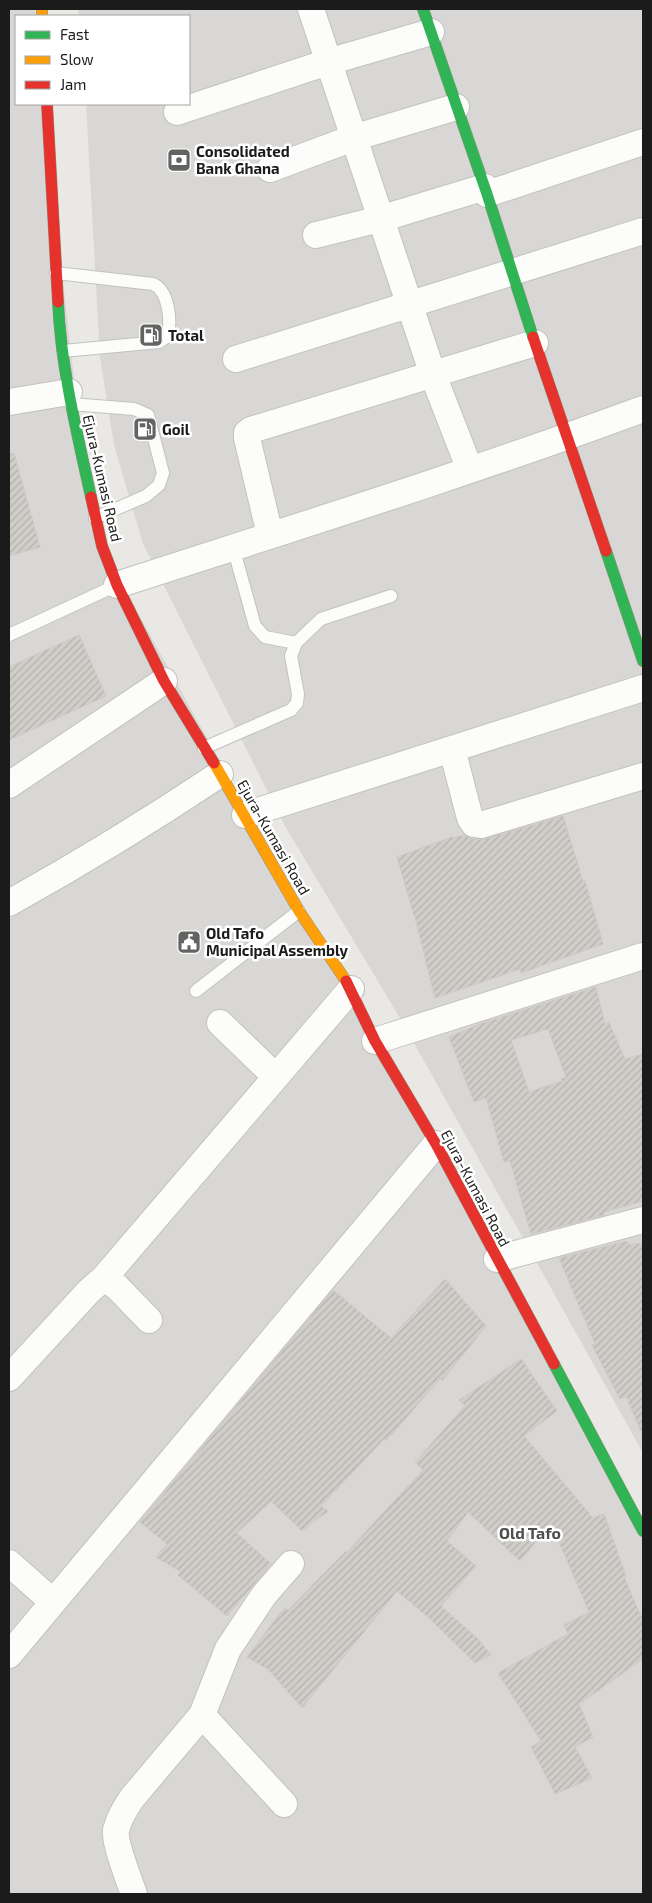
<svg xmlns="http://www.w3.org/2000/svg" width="652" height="1903" viewBox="0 0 652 1903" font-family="'Exo 2',sans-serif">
	<defs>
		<pattern id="building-hatch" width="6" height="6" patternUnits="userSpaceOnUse" patternTransform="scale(1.25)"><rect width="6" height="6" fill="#d1ceca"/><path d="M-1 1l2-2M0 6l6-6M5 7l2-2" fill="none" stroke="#b3b0ad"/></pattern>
	</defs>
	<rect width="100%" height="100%" fill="#eae8e4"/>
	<!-- residential -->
	<path fill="#d9d7d5" d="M9,9H35L36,16H16V104H43L91,528L643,1527V1894H9Z
		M78,9H643V1453L400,1018L285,826L143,544L114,445L100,357L86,104H189V16H79Z"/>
	<!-- parking -->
	<path fill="#d8d7d6" d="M234,866L270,933L249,949L198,891Z"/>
	<!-- building -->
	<path fill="url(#building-hatch)" stroke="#cdc9c5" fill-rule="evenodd" d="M14,453L40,547L9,556V454Z
		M79,635L106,696L9,740V667Z
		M563,816L583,881H585L603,944L521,973L520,969L435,998L417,925L397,857L452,837L453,838L465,835L472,839H485Z
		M596,987L605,1024L609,1022L625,1059L643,1054V1201L604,1212V1215L531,1234L510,1161L504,1162L486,1098L474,1102L449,1037L480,1024ZM548,1029L566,1077L561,1079L562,1081L529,1092L511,1040Z
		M627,1241L628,1245L643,1243V1436L626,1396L620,1399L592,1345L595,1344L559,1258Z
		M445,1279L486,1326L442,1381L440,1379L386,1441L384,1439L321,1506L328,1511L302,1531L271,1501L237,1533L271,1564L227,1616L178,1575L181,1572L156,1557L167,1544L140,1522L333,1290L391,1338Z
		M521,1359L557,1411L524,1436L593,1518L604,1514L626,1576L624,1577L643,1621V1659L579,1704L593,1737L575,1747L592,1778L555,1794L531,1747L541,1741L498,1673L568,1634L564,1625L589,1612L551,1523L520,1561L468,1512L447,1541L476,1566L441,1606L478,1639L491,1655L475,1663L428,1617L397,1591L302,1708L269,1670L247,1657L285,1607L288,1610L346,1551L347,1552L423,1470L415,1462L465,1406L459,1400Z"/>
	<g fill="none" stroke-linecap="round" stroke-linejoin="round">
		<!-- lane casing -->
		<g stroke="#c2c2c0" stroke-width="14">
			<path id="lane" d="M56,273L153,284C169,291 171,320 168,336L159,342L63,351
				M71,404L134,409L148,415L163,473L159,485L146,496L95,518
				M233,547L255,626L265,637L296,643
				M9,635L117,585
				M204,748L291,710L297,703L298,694L291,656L296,643L321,619L391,596
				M196,991L299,911"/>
		</g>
		<!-- street casing -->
		<g stroke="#c2c2c0" stroke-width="28">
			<path id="street" d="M311,9L433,375L470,470
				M177,112L328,62L431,32
				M270,169L353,138L456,107
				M487,194L643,142
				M316,235L380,219L485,187
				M236,359L643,231
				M9,402L69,392
				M270,535L247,438V433L251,430L535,343
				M117,585C293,528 470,473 643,409
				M452,749L470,818L474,824L481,825L643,776
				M9,785L164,681
				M245,815L643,688
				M9,903C81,863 151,820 220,774
				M220,1023L276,1077
				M375,1041L643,956
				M497,1259L643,1220
				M104,1278L351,989
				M9,1378L89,1291L104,1278L117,1287L149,1320
				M9,1563L53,1602
				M9,1655L436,1144
				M202,1715L228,1649L264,1595L291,1564
				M134,1894C129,1880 114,1842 116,1830C119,1818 125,1808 132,1798L202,1715L284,1804"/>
		</g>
		<!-- fast casing -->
		<g stroke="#92947c" stroke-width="12">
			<path id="fast" d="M423,9L487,194L533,337
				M58,302C61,368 77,433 91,497
				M606,551L643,661
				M554,1364L643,1531"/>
		</g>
		<!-- slow casing -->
		<g stroke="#92947c" stroke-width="12">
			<path id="slow" d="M42,9V16
				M214,763L299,911L346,981"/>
		</g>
		<!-- jam casing -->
		<g stroke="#92947c" stroke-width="12">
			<path id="jam" d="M47,104L58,302
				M533,337L606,551
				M91,497L102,546L117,585L164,681L214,763
				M346,981L375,1041L436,1144L554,1364"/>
		</g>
		<!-- lane -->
		<use href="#lane" stroke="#fcfcfb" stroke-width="12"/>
		<!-- street -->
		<use href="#street" stroke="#fcfcfb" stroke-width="26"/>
		<!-- fast -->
		<use href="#fast" stroke="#30b455" stroke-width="11"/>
		<!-- slow -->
		<use href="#slow" stroke="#ff9f0a" stroke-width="11"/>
		<!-- jam -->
		<use href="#jam" stroke="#e5322d" stroke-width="11"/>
	</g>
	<!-- icons -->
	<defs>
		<g id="bank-square" transform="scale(1.25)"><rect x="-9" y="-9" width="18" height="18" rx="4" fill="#636361" stroke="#fff"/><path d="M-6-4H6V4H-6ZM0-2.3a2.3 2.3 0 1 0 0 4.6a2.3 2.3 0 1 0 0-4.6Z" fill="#fff"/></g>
		<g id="fuel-square" transform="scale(1.25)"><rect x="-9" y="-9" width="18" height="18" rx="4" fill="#636361" stroke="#fff"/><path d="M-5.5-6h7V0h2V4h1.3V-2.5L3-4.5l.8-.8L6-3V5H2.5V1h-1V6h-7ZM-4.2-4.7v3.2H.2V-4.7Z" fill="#fff"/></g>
		<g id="civic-square" transform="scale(1.25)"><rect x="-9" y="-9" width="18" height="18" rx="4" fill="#636361" stroke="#fff"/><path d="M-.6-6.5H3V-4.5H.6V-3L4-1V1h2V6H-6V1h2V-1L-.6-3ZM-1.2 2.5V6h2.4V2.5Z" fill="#fff"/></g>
	</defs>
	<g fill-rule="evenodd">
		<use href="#bank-square" x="179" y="160"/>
		<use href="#fuel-square" x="151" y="335"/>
		<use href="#fuel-square" x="145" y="429"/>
		<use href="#civic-square" x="189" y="942"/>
	</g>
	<g text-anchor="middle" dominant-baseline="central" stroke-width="5" stroke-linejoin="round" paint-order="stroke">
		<!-- poi labels -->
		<g font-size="15" font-weight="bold" fill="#1b1b1b" stroke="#fff" text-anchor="start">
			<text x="196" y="151">Consolidated<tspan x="196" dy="17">Bank Ghana</tspan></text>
			<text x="168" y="335">Total</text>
			<text x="162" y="429">Goil</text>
			<text x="206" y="933">Old Tafo<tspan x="206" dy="17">Municipal Assembly</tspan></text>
		</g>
		<!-- street labels -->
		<g font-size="15" fill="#1b1b1b" stroke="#fff">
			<text transform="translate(103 478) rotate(77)">Ejura-Kumasi Road</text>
			<text transform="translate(274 837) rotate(60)">Ejura-Kumasi Road</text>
			<text transform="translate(476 1188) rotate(62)">Ejura-Kumasi Road</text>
		</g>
		<!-- neighbourhood labels -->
		<g font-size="16" font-weight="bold" fill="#4e4e4e" stroke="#fff">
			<text x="530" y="1532">Old Tafo</text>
		</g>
	</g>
	<!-- border -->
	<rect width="652" height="1903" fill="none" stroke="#1b1b1b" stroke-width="20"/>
	<!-- legend -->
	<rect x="15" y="15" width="175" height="90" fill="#ffffff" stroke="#a4a4a4"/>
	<rect x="25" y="31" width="25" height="8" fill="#30b455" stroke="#a4a4a4"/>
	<text x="60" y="40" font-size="15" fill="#1b1b1b">Fast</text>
	<rect x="25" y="56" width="25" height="8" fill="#ff9f0a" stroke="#a4a4a4"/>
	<text x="60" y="65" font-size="15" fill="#1b1b1b">Slow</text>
	<rect x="25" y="81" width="25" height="8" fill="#e5322d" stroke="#a4a4a4"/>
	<text x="60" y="90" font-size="15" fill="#1b1b1b">Jam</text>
</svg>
